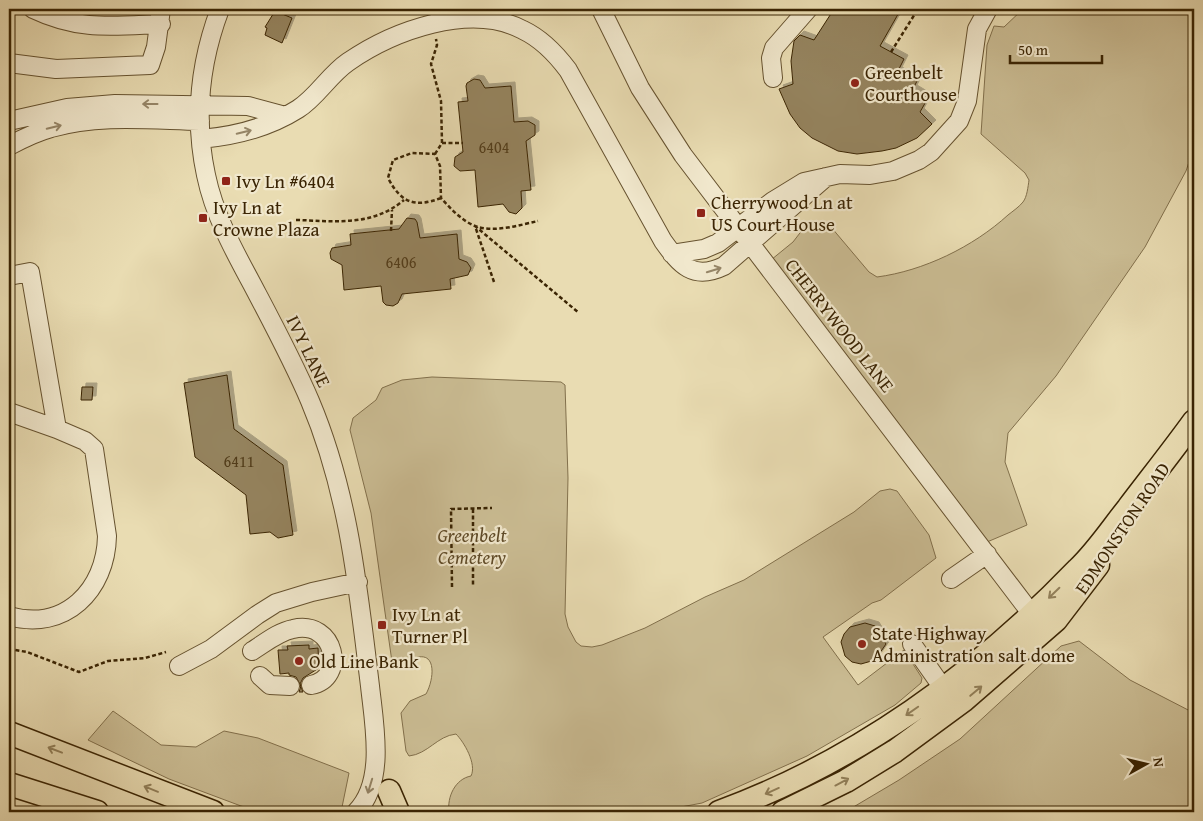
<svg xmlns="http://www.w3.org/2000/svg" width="1203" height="821" viewBox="0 0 1203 821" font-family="'Gentium Book Plus',serif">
	<defs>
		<filter id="shadow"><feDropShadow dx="4" dy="-4" stdDeviation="0" flood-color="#0004"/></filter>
	</defs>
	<rect width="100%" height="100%" fill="#e9dcb2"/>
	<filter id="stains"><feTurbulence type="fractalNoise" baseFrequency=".004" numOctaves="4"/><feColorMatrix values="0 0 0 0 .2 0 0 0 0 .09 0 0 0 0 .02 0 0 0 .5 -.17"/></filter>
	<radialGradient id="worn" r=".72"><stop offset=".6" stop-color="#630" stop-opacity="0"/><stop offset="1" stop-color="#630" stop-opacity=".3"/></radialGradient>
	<!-- green -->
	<path fill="#cbbd94" stroke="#82704c" d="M1023,9H1194V147L1186,171L1145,247L1056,376L1008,433L1005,462L1027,525L980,545L766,264L793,242L803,229L814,223L821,222L831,227L869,272L877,277C923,271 973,247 1008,215C1013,211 1019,207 1023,202C1027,197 1028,187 1029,180L1025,173L981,134L987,45L994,26L1004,27Z
		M432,377L561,382L565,385L568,478L565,614L568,627L576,642L581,646L592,647L602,645L645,628L705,597L744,580L854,512L880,491L890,489L897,491L929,535L936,558L881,600L872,603L823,637L858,685L904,650L922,678L921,683L895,705L807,756L702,803L655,812H449C447,797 455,779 471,776C477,764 464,742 456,734C437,736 428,754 409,756L406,751L401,713L410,701L426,694C434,680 438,648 412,659C407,661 404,667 399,669L392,662L371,513L350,430L353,418L376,400L382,388L402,380Z
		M1079,641L1130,680L1194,713V812H845L899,780L960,739L1061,646Z
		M113,711L161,745L196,747L224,731L258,738L349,773L341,812H263L241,806L169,779L88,740Z"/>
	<!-- building -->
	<path fill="#95845e" stroke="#3a2403" filter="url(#shadow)" d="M834,9H901L880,46L904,59L898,71L917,81L913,89L928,98L920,112L932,124L917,138L896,148L882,151L857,154L838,151L812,138L800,128L790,114L779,89L793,84L791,61L794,41L800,35L814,40Z
		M275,11L292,18L282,43L265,35L267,28L265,27Z
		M474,79L480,80L485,88L511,86L514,122L528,121L535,125V135L526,141L531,190L521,191L522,208L516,214L509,212L503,204L478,207L475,170L460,171L454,166L455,157L463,152L458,102L468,101L466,86L467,83Z
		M407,218L415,219L417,222L420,238L457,234L459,259L467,262L471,268L468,275L450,279L451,289L402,294L398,303L393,306L386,305L383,302L381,286L344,290L342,265L331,259L330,253L332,248L351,245L350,234L399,229Z
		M227,375L234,429L283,465L293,535L278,538L270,532L250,534L246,495L195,457L184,383Z
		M82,387H93L92,400H81Z
		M865,623L875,626L886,644L875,660L861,664L852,662L845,656L841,642L844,634L850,627Z
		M309,645V649L318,648L319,668L303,678L300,684L303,692H299L301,686L296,677L289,675V673L280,674L278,650H288L287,646Z"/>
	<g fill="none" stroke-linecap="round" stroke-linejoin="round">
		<!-- minor casing -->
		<g stroke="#66522f" stroke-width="20">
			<path id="minor" d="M33,9C79,31 112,26 161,24
				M220,9C200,62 194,119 206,175C214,214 233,249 252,284C272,322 293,361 310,401C349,493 358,588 370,686C374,724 386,782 356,812
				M601,9L640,88L683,155L1040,625
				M9,63L56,69L150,65L156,47L161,9
				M773,78L771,58L774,48L808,9
				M9,121L67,108L115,104L248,106L285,116
				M201,139C236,136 268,128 298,109C317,97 329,75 348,62C393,31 470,2 523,30C542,39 556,54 568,70L663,241C680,265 693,281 724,266L826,177
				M9,146C22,139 36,132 51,128C99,114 151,120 200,121
				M672,254L704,249L718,243L773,201L804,182L840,174L870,175L893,171L919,160L931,152L959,121L967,101L977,29L988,9
				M9,276L30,272L57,429L85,441L94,449L107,536C106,590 65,632 9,616
				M9,412L57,429
				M951,579L987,554
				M912,644L943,688
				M252,651C265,643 278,632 293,629C336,619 347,679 311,685
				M179,666L211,649L257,615L276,603L312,592L358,582
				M260,676L270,685L290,686"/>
		</g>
		<!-- major casing -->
		<g stroke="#3a2403" stroke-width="25">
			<path id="major" d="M9,733L213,812
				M9,784L97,812
				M389,791L398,812
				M719,812C856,762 977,674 1078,569C1097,551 1112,528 1128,508C1150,479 1173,450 1194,421
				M783,812L846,781L895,751L963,701L1056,620L1098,565"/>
		</g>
		<!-- path -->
		<path stroke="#3a2403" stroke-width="2.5" stroke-dasharray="4 2.5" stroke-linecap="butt" d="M891,52L918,9
			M442,143H463
			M435,154L442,143L441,101L431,64L437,45L436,39
			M441,198C415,208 401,203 388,178L393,160L412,153L435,154L440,166L441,198C450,208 462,221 475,226C494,233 520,225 538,221
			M296,220C335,221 372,227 404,200
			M391,231L392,210
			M494,282L475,226L579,313
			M473,509V585
			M452,587L451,509L492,508
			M9,649L27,652L79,672L108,661L145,658L166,652"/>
		<!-- minor -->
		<use href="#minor" stroke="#f1e8cd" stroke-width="18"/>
		<!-- major -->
		<use href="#major" stroke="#e9dcb2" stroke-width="22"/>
	</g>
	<!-- one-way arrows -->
	<defs><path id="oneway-shaft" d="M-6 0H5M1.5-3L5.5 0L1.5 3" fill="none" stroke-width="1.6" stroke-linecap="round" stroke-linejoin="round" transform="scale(1.25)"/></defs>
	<g stroke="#968668">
		<use href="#oneway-shaft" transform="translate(150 104) rotate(-180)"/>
		<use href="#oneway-shaft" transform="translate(54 127) rotate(-14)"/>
		<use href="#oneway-shaft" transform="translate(244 132) rotate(-13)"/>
		<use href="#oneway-shaft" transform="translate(714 270) rotate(-17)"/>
		<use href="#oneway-shaft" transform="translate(370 786) rotate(107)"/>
	</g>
	<g stroke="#92805a">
		<use href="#oneway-shaft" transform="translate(1054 593) rotate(136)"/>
		<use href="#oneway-shaft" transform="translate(976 691) rotate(-40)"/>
		<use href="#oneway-shaft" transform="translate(912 711) rotate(145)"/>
		<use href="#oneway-shaft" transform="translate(55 750) rotate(-159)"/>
		<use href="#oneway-shaft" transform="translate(842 782) rotate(-28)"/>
		<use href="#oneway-shaft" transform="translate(151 789) rotate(-158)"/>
		<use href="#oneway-shaft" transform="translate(772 791) rotate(156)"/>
	</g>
	<!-- markers -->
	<g fill="#8f2418" stroke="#f1e8cd" stroke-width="2">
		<circle cx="855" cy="83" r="5"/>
		<rect x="221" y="176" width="10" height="10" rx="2.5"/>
		<rect x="696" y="208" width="10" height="10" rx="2.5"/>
		<rect x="198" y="213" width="10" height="10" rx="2.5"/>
		<rect x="377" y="620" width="10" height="10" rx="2.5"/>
		<circle cx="862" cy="644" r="5"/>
		<circle cx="299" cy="661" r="5"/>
	</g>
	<g text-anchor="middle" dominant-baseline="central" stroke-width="4.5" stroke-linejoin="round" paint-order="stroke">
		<!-- number labels -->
		<g font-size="16" fill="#513c1a">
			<text x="494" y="147">6404</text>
			<text x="401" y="262">6406</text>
			<text x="239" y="461">6411</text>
		</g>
		<!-- poi labels -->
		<g font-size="19" fill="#3a2403" stroke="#f1e8cd" text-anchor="start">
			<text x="865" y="72">Greenbelt<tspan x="865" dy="22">Courthouse</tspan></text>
			<text x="236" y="181">Ivy Ln #6404</text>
			<text x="711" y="202">Cherrywood Ln at<tspan x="711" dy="22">US Court House</tspan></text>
			<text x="213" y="207">Ivy Ln at<tspan x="213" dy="22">Crowne Plaza</tspan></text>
			<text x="392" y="614">Ivy Ln at<tspan x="392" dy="22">Turner Pl</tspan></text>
			<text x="872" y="633">State Highway<tspan x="872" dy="22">Administration salt dome</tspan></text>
			<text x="309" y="661">Old Line Bank</text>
		</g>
		<!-- street labels -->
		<g font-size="19" fill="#3a2403" stroke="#f1e8cd">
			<text transform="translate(840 325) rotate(52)">CHERRYWOOD LANE</text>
			<text transform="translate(309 351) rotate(64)">IVY LANE</text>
			<text transform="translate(1122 528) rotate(-56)">EDMONSTON ROAD</text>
		</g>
		<!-- park labels -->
		<g font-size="19" font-style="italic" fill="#5e4a27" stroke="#f1e8cd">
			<text x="472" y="535">Greenbelt<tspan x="472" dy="22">Cemetery</tspan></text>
		</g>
	</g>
	<!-- margin -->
	<rect width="1203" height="821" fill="none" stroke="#e9dcb2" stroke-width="30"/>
	<rect x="10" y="10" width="1183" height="801" fill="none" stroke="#3a2403" stroke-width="2.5"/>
	<rect x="15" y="15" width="1173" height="791" fill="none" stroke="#3a2403"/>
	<!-- north arrow -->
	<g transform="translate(1146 764) rotate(82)" stroke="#f1e8cd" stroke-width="4" paint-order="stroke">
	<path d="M0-4L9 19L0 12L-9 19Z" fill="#3a2403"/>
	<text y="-8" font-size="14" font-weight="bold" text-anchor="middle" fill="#3a2403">N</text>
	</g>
	<!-- scale -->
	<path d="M1010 55v8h92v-8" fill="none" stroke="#3a2403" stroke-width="2.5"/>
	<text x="1018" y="55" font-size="15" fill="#3a2403" stroke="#f1e8cd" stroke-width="4" paint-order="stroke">50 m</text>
	<rect width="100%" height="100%" filter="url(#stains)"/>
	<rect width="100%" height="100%" fill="url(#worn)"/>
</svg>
